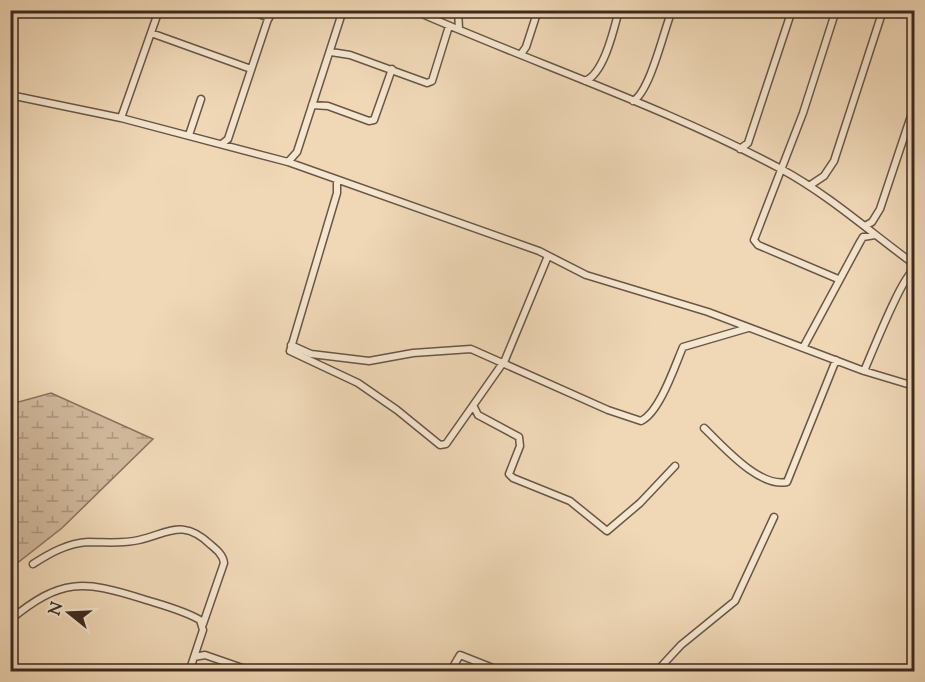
<svg xmlns="http://www.w3.org/2000/svg" width="925" height="682" viewBox="0 0 925 682" font-family="'Sorts Mill Goudy',serif">
	<defs>
		<pattern id="wetland-marsh" width="20" height="14" patternUnits="userSpaceOnUse" patternTransform="scale(1.5)"><rect width="20" height="14" fill="#d2ba9e"/><path d="M1 5h8M5 5V1M11 12h8M15 12V8" fill="none" stroke="#ac9780"/></pattern>
	</defs>
	<rect width="100%" height="100%" fill="#f0d8b7"/>
	<filter id="stains"><feTurbulence type="fractalNoise" baseFrequency=".00333" numOctaves="4"/><feColorMatrix values="0 0 0 0 .2 0 0 0 0 .09 0 0 0 0 .02 0 0 0 .5 -.17"/></filter>
	<radialGradient id="worn" r=".72"><stop offset=".6" stop-color="#630" stop-opacity="0"/><stop offset="1" stop-color="#630" stop-opacity=".3"/></radialGradient>
	<!-- wetland -->
	<path fill="url(#wetland-marsh)" stroke="#887260" stroke-width="1.5" d="M51,393L153,439L62,528L11,568V404Z"/>
	<g fill="none" stroke-linecap="round" stroke-linejoin="round">
		<!-- minor casing -->
		<g stroke="#6a5646" stroke-width="9">
			<path id="minor" d="M249,10L269,18
				M413,10C535,64 663,106 781,169C829,195 870,232 914,264
				M458,10L459,29
				M720,10H731
				M836,10L803,113L754,240L758,245L838,279
				M151,33L251,69
				M331,52L350,55L427,83L432,81L449,26
				M521,54L526,47L538,10
				M585,81C604,74 614,29 619,10
				M10,95L121,118L288,162L539,251L586,275L708,312L864,371L914,386
				M633,101C650,92 664,30 672,10
				M312,105L328,106L369,121L374,120L392,69
				M121,118L159,10
				M189,135L201,99
				M223,143L228,139L271,10
				M740,149L748,143L792,10
				M288,162L297,152L343,10
				M337,180V193L290,351L358,383L397,410L440,445L446,444L505,360L548,256
				M809,186L824,176L834,161L883,10
				M865,226L872,222L880,209L914,107
				M291,345L311,354L369,361L413,353L471,349L608,410L641,421C660,412 675,365 683,347L748,328
				M804,346L860,242L863,237L875,235
				M864,371C872,353 902,276 914,270
				M474,407L478,415L519,437L520,446L509,474L513,478L570,501L607,531L640,503L675,466
				M704,428C723,446 759,488 787,482L836,360
				M33,564C50,553 68,543 88,542C105,542 123,544 139,540C169,533 183,518 211,545C217,550 223,555 224,563L203,624
				M10,620C61,578 83,580 143,599C162,605 183,610 200,620L203,630L189,672
				M194,657L205,655L254,672
				M450,672L460,655L503,672
				M656,672L681,645L735,601L774,517"/>
		</g>
		<!-- minor -->
		<use href="#minor" stroke="#f5e6d0" stroke-width="6"/>
	</g>
	<!-- margin -->
	<rect width="925" height="682" fill="none" stroke="#f0d8b7" stroke-width="36"/>
	<rect x="12" y="12" width="901" height="658" fill="none" stroke="#3d2a21" stroke-width="3"/>
	<rect x="18" y="18" width="889" height="646" fill="none" stroke="#3d2a21" stroke-width="1.5"/>
	<!-- north arrow -->
	<g transform="translate(69 613) rotate(288)" stroke="#f5e6d0" stroke-width="4.5" paint-order="stroke">
	<path d="M0-4.5L10 22L0 15L-10 22Z" fill="#3d2a21"/>
	<text y="-9" font-size="16" font-weight="bold" text-anchor="middle" fill="#3d2a21">N</text>
	</g>
	<rect width="100%" height="100%" filter="url(#stains)"/>
	<rect width="100%" height="100%" fill="url(#worn)"/>
</svg>
